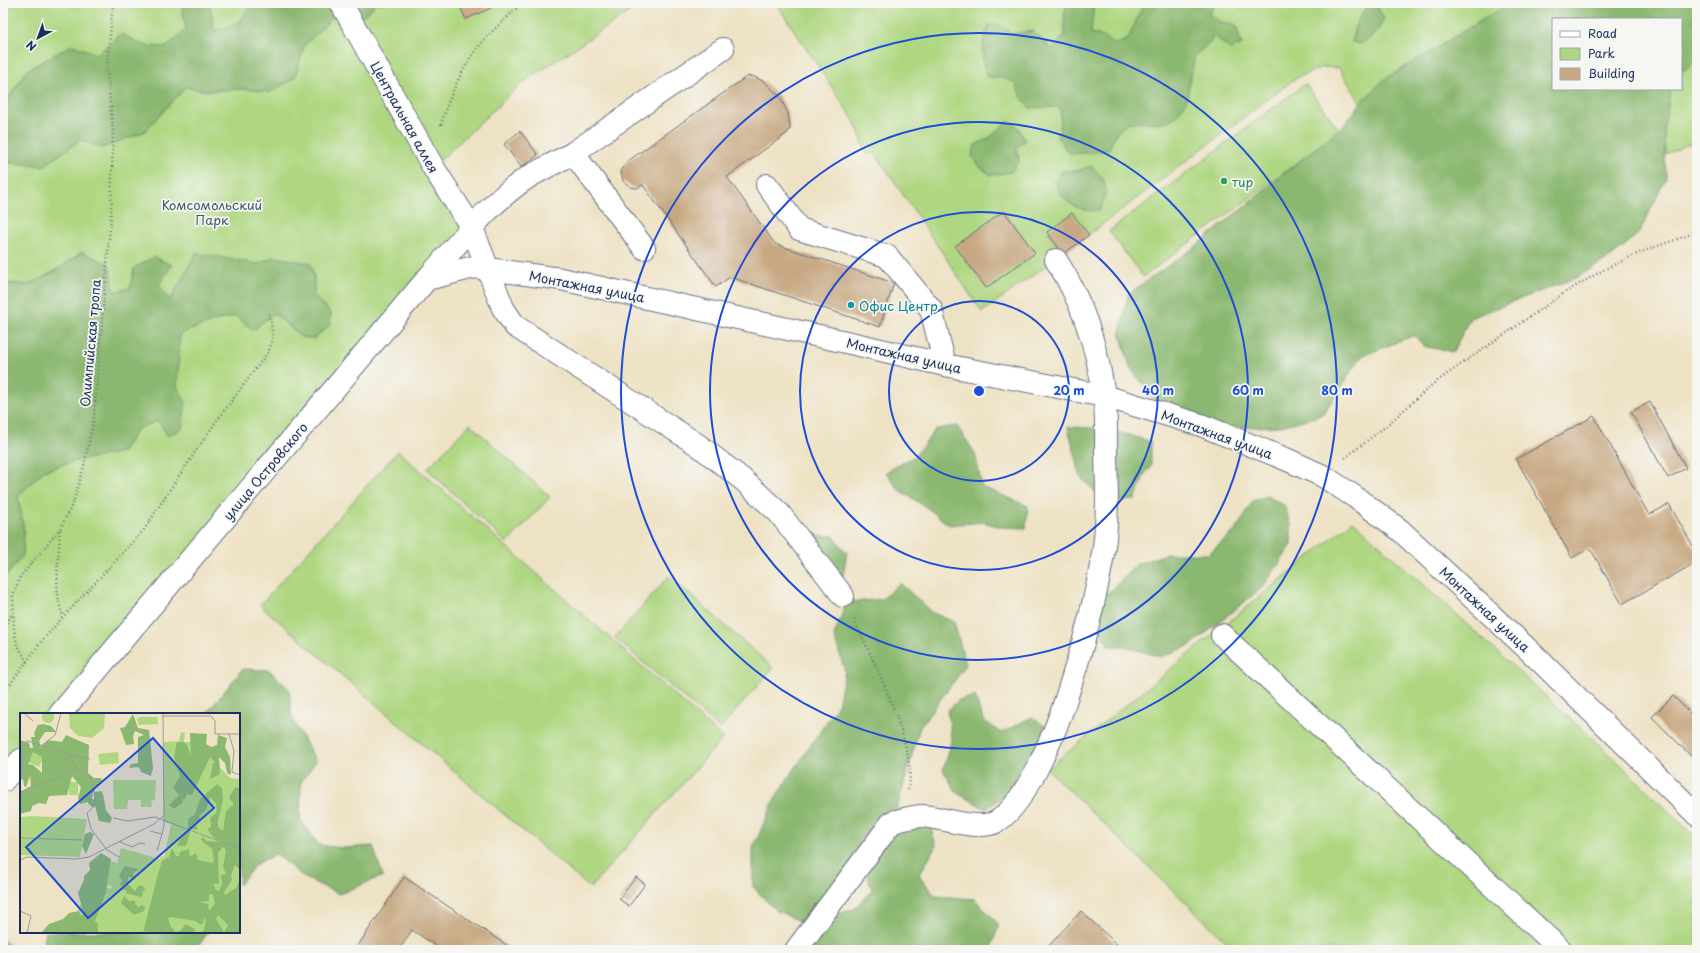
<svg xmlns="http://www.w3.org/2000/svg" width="1700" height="953" viewBox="0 0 1700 953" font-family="'Playpen Sans',sans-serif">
	<rect width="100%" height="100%" fill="#f6f6f2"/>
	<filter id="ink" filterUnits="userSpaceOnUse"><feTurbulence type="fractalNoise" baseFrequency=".025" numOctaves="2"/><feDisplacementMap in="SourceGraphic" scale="8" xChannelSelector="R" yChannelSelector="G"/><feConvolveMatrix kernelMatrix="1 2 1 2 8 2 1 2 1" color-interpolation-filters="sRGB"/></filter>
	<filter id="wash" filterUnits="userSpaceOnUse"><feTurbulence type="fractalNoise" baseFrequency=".012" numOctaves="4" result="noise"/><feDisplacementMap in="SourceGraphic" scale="16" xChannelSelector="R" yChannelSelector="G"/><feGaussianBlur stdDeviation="0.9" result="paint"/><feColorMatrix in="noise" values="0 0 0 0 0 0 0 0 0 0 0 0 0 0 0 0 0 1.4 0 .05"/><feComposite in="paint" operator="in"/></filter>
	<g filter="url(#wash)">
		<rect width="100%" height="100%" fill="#eee2c4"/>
		<!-- green -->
		<path fill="#afd781" stroke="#658370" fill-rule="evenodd" d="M3,3H643L522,83L433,167L472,228L60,714H21V760L3,781Z
			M776,3H1697V140L1451,249L1339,68L1323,67L1296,78L1063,254L982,312L875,153L867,154L855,122ZM1553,19H1681V89H1553Z
			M1305,84L1340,131L1143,277L1109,231Z
			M470,424L550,497L507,543L427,469Z
			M398,451L723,738L590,888L260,605Z
			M1353,521L1616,760L1697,839V950H1235L1047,769Z
			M669,576L773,668L720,729L615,638Z"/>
		<!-- forest -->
		<path fill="#8bb86f" stroke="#537466" d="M184,3H210L214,31L239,23L252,3H377L352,26L334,16L304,46L295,78L270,92L243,89L207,91L186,87L144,132L102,148L80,140L44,166L3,162V106L27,70L72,45L97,54L121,34L146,46L167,47L186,29L182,8Z
			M1067,3H1094L1091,33L1104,37L1115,44L1128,39L1144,3L1158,7L1162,3H1237L1216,4L1209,14L1220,22L1236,26L1242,45L1230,49L1214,36L1210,43L1195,55L1186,102L1174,119L1159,123L1129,122L1117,132L1109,149C1096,154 1085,152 1072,154L1067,151L1058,136L1061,123L1060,107L1030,108L1020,95L1015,83L1003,78L987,77C980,60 982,41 989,25L1001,26L1011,34L1033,31L1053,50L1065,34L1064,17Z
			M1510,3H1697V61L1681,72V19H1553V89H1671L1664,127L1666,178L1640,232L1614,255L1578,277L1470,318L1453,352L1423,346L1415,335L1362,356L1322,415L1281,426L1204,428L1166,415L1130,367L1120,333L1128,294L1195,247L1346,123L1362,101L1385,79Z
			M1376,5L1384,19C1377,32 1374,37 1360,44L1351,41L1356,24L1366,7Z
			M1008,121L1018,127L1025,141L1017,147L1019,161L1011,172L991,175L981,168L972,156L975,145L988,139Z
			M1091,166C1108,182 1109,188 1100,210C1079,214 1060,201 1055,180L1063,170L1077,171Z
			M82,252L109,264L114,292L130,288L134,268L154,257L172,265L159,285L170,300L196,253L258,264L274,257L310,263L314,276V296L331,313L330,325L313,339L301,337L274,313L253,330L235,316L211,322L180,334L177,387L186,403L182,428L168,436L158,421L137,429L123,452L67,463L44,471L18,496L24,530L23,555L3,580V282L27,285L57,270Z
			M957,426L975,453L982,487L1028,506L1026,528L1001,527L983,522L949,525L926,507L899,490L886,472L915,456L936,429Z
			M1068,427C1097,427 1124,432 1151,442V466L1144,475L1135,500L1105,502L1081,478Z
			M1267,496L1284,505L1291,525V546L1263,587L1191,645L1161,657L1123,646H1109L1093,618L1088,602L1111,591L1137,564L1166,554H1208L1235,531L1253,501Z
			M811,535L833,536L847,553L842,580L805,556Z
			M900,583L931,612L954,622L966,665L920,727L895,815L928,816L936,846L919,875L935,896L975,899L999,925L990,950H716L753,946H792L831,916L854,909L872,890L862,860L831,888L801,922L775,910L753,887V848L775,798L838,705L845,671L834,636L846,603L882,599Z
			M243,669L269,670L289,689L292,718L316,761L301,782L300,820L319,845L342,848L373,846L383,876L339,894L305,878L276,854L256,864L239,885V714H206Z
			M975,696L983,720L1001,733L1032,717L1049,729L1047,750L1020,769L1008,793L986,809L957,793L943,770C952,745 953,736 947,711L959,700Z
			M46,932H208L200,944L192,950H43Z"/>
		<g id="blocks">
			<!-- building -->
			<path fill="#c7a882" d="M458,3H488L491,8L466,19Z
				M752,76L765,82L780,97L788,113L790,129L786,134L727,177L775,244L894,283L880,327L730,277L716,287L643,185L637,188L631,187L623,181L621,171L628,161L746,77Z
				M520,131L538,155L521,167L504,144Z
				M1004,211L1035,253L986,288L955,246Z
				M1072,213L1089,235L1063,254L1047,232Z
				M1650,402L1686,468L1668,478L1631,412Z
				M1594,416L1649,515L1669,504L1697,553V562L1622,604L1590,548L1572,558L1516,459Z
				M1673,696L1697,720V762L1652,717Z
				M404,877L514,950H442L412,930L399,950H355Z
				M636,877L645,884L629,906L619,899Z
				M1081,911L1123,950H1045Z
				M3,939L14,948L12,950H3Z"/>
		</g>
	</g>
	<g filter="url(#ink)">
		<use href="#blocks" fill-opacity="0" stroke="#656e82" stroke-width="1"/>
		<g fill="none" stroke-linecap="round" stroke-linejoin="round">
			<!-- minor casing -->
			<g stroke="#656e82" stroke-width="24">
				<path id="minor" d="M341,3L433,167L472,228L503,308L515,326L698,445L742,479L779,513L843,596
					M573,153L723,49
					M767,185L799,229L887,256L931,309L945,365
					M427,279L474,267L561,279L855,344L945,365L1104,396L1201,425L1288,460L1323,476L1355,497L1400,530L1534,655L1697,815
					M1222,635L1561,950
					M60,714L427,279C458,244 489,202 530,176C544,168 559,161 573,153L644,248
					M3,781L21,760
					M796,950L892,822C902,820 913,816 923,816C943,818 978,831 996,822C1024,806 1051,741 1062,711C1080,657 1096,603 1104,547C1108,517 1107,485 1106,455C1106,435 1107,414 1104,395C1097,347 1082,300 1056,260"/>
			</g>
			<!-- path -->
			<path stroke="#656e82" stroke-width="2.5" stroke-dasharray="1 3" stroke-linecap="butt" d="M441,125C448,98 465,61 484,40C496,27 510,15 522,3
				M1345,458L1386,426L1433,384L1564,293L1605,269L1641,252L1697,232
				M60,530C59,559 53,589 63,617
				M854,620C871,655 920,753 908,790
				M3,630L12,614
				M27,662L17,644L14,629L13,596L20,577L60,529L73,503L84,466L94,417L111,216L113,133L107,67L113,3
				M3,694L41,642L63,617L144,530L171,488L215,423L269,351L273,337L269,312"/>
			<!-- minor -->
			<use href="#minor" stroke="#fff" stroke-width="22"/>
		</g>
	</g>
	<!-- distance rings -->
	<g fill="none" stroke="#1d4ed8" stroke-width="2">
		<circle cx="979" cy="391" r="90"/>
		<circle cx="979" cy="391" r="179"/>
		<circle cx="979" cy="391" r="269"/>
		<circle cx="979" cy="391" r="358"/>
	</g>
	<!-- markers -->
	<circle fill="#2e9e5b" stroke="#f6f6f2" stroke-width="1.5" cx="1224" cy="181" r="4"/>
	<circle fill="#0f9aa8" stroke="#f6f6f2" stroke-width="1.5" cx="851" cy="305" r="4"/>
	<g text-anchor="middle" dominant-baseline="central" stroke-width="3.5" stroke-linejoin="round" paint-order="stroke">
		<!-- street labels -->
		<g font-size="13" fill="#1b2f5e" stroke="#f6f6f2">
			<text transform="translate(405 117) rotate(61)">Центральная аллея</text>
			<text transform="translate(587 286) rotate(11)">Монтажная улица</text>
			<text transform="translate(90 343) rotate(-85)">Олимпийская тропа</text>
			<text transform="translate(904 355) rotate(13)">Монтажная улица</text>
			<text transform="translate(1217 434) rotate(20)">Монтажная улица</text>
			<text transform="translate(265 471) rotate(-50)">улица Островского</text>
			<text transform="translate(1485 609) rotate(43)">Монтажная улица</text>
		</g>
		<!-- leisure labels -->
		<g font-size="13" fill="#27864d" stroke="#f6f6f2" text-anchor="start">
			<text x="1232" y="181">тир</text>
		</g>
		<!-- park labels -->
		<g font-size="13" fill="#405967" stroke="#f6f6f2">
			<text x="212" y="204">Комсомольский<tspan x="212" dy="15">Парк</tspan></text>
		</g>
		<!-- culture labels -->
		<g font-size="13" fill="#0d838f" stroke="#f6f6f2" text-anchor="start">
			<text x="859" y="305">Офис Центр</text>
		</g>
	</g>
	<!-- overview -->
	<g transform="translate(20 713)">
		<rect width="220" height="220" fill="#eee2c4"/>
		<path d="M22 4a6 6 0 1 1 12 0a6 6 0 1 1-12 0ZM49,0H85L84,15L72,25L58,23L50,15ZM120,4H137L138,11L119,12L117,6ZM161,19L165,20L164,29H176L210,65L220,66V220H26L56,202L70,170L91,176L101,135L140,146L141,143L144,144L151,111L144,109L143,29L162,28H159ZM13,38L24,43L19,54L8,49ZM98,39L99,50L80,52L78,41ZM93,67H136L135,87L131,88L132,94H121V87H108L107,96H94ZM49,69H58V82H49ZM12,103L67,106L60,144L0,142V104ZM91,148L97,150L92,173L86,172Z" fill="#afd781"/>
		<path d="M113,1L118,15L129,17L133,55L131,63L121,59L119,54L109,55L111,51L118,50V24L124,22L115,18L113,23L114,31L106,32L100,15L105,14ZM23,11L31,13L36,19H25L19,28L21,34L28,27L42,29L46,22L69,32L68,60L74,65H81L82,68L74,76L72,85L74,87L75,79L81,78L83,81L86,97L92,105L90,110L79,108L75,93L73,95L67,89L60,91L58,85L61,74L52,63L47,82L29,83L26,91L19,90L12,93L11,98L0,101V79L11,73L10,63L6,74L4,73L3,66L0,68V27L9,30L10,35H13L11,24H15L14,20L18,12ZM13,39L22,44V60L13,52L8,51ZM170,20L187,21L186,31L191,34L197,32L198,22L207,25L205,34L210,44L211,62L207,60L205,50L199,44L200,61L190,66L193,50H195L190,44L172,82L167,81L164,87L162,84L163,89L154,96L149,92L159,82L153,75L160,63L154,44L157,29H164L168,34L171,44ZM197,71L202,75L203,87L198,108V114L203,118L206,98L213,92V89L209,86L210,82L216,74L220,76V157L215,152L211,162L212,167L204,179L205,182L216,175L220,167V220H183L186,207L185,205L182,212L175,208L151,204L148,205L150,212L155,219L160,218L166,211L175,216L174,220H133L125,218L123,220L138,161L142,148L149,144L152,135L156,143H159L160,139L169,136L170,144L176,140L178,147L192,150L194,148L192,136L181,127L183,124L186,128L203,129L194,125L187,116L191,114L190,105L197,99L196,91L190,84L186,97L179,103L181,109H175L178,117L171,116L166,133H157L161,124L168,116V106L175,101L180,86ZM203,134L206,137L203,154L206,161L201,162L202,171L199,178L196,177L193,171H199L198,140ZM189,181L193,182L195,191L189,198L188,191L179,189L189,188ZM198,202L208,212L204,219L196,206ZM70,119L74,121L66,141L62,133L65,121ZM81,140L91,146L86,179L75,208L78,211V220H21L29,211L43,206L49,200L59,198L61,203L64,201L58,180L64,167V163L70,157L69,150ZM105,153L119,156L113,160L114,165L108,164V171L115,178L119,172L124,174L125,177L122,179L123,182L120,184L106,180L107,178L101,176L103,172H99L102,168L99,162ZM104,183L109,188L114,187L118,195L121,192L125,194L124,198L114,202L101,190Z" fill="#8bb86f" fill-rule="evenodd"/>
		<path fill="none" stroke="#9a9a9b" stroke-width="1" d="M4,0L13,8M143,3H191L195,8V21H220M209,21L214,38L212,59L220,62M21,33L35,22L41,0M50,42L70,46M57,57L70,65L74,74L75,92L67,100L71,116L87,137L99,144M0,70L2,59L1,38L5,30L8,28L50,42L57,57L0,79M93,105L108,108L135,104L220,136M130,118L142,121L144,113L143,0M0,125L62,127M100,129L112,134L120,130L125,131M137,138L142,121M0,147L7,144L56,146L69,144L134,111L144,102M0,198L11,203L7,220"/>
		<path fill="#1d4ed8" fill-opacity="0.15" stroke="#1d4ed8" stroke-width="2" d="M133,25L194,95L68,205L6,134Z"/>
		<rect width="220" height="220" fill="none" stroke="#1b2f5e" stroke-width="2"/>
	</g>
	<circle cx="979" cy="391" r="6" fill="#1d4ed8" stroke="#f6f6f2" stroke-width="2"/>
	<g font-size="12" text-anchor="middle" font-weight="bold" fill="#1d4ed8" stroke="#f6f6f2" stroke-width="3.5" stroke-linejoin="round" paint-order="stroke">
		<text x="1069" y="395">20 m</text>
		<text x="1158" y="395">40 m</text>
		<text x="1248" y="395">60 m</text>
		<text x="1337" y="395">80 m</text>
	</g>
	<!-- margin -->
	<rect width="1700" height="953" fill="none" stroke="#f6f6f2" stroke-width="16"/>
	<!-- legend -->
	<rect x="1552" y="18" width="130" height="72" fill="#f6f6f2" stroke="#9ea6b7"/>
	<rect x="1560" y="31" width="20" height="6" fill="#ffffff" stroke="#9ea6b7"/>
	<text x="1588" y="38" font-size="12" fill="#1b2f5e">Road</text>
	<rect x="1560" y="48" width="20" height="12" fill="#afd781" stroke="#9ea6b7"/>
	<text x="1588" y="58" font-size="12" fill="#1b2f5e">Park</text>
	<rect x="1560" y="68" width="20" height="12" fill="#c7a882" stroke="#9ea6b7"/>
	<text x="1588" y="78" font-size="12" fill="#1b2f5e">Building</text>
	<!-- north arrow -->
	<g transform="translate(38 38) rotate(221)" stroke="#f6f6f2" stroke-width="3" paint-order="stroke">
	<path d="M0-3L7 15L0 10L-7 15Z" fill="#1b2f5e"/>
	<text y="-6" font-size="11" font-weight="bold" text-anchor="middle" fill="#1b2f5e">N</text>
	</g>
</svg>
